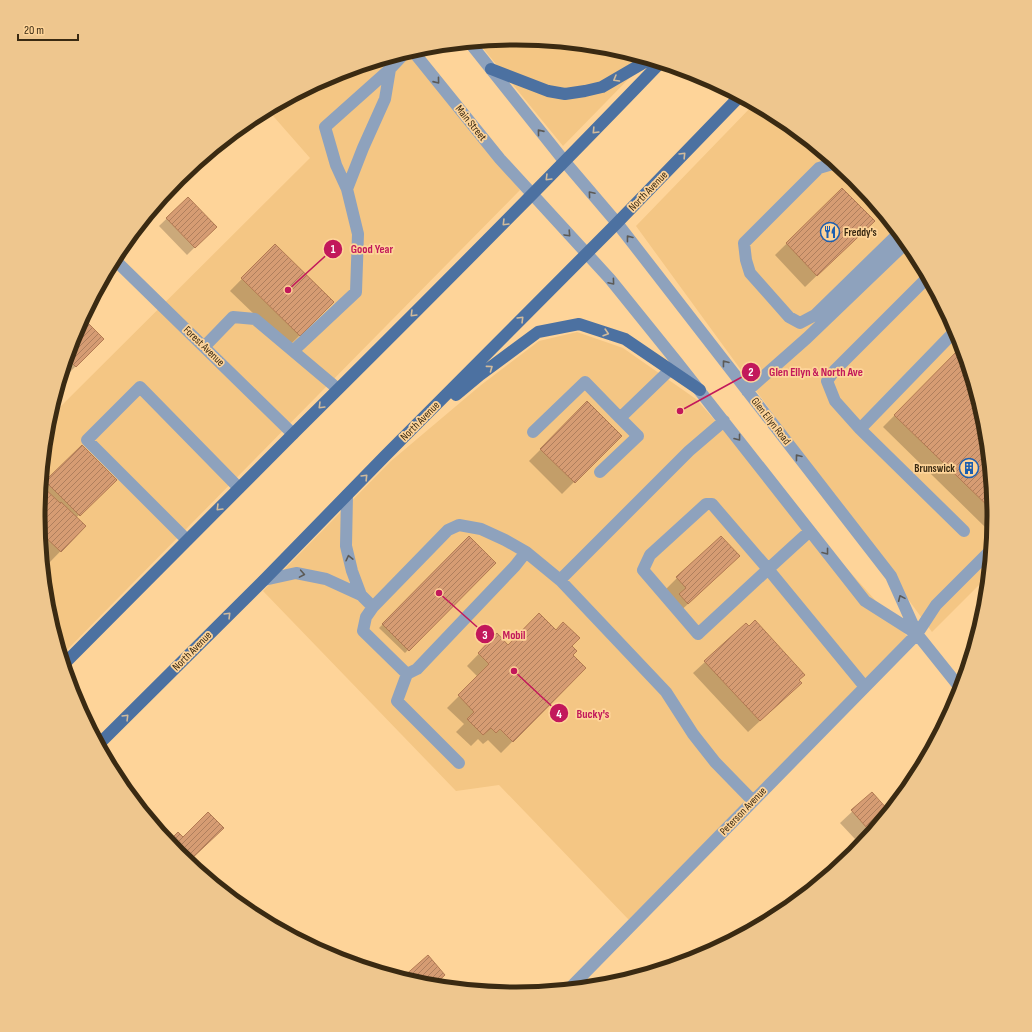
<svg xmlns="http://www.w3.org/2000/svg" width="1032" height="1032" viewBox="0 0 1032 1032" font-family="'Sofia Sans Condensed',sans-serif">
	<defs>
		<pattern id="building-hatch" width="6" height="6" patternUnits="userSpaceOnUse"><rect width="6" height="6" fill="#d69c73"/><path d="M-1 1l2-2M0 6l6-6M5 7l2-2" fill="none" stroke="#af7f5d"/></pattern>
	</defs>
	<rect width="100%" height="100%" fill="#fed499"/>
	<!-- built -->
	<path fill="#f4c684" d="M516,38L609,47L648,59L563,146L478,42Z
		M412,50L520,190L61,656L47,609L38,516L48,419L310,158L267,109L333,74Z
		M754,104L782,119L854,178L914,251L958,333L985,423L994,516L988,576L932,632L636,226Z
		M577,332L623,348L696,399L907,636L629,920L499,785L456,791L263,591L391,461L481,385L539,341Z"/>
	<!-- shadow -->
	<path fill="#0003" d="M224,140L209,155L208,154Z
		M842,189L862,232L805,287L775,255Z
		M188,198L215,227L187,255L159,226Z
		M275,245L333,302L288,347L230,291Z
		M82,319L103,339L68,374L63,370L74,333Z
		M962,347L985,423L994,516V518L985,527L883,427Z
		M587,403L620,436L562,494L529,461Z
		M82,446L115,480L76,518L85,526L49,563L42,557L38,516L41,486Z
		M469,537L494,563L405,653L379,628Z
		M727,568L676,615L665,590L677,578Z
		M497,635L508,646H570L572,655L585,668L501,753L488,740L483,744L478,739L471,746L456,732L464,724L447,708L478,677L467,666Z
		M705,662L798,680L789,694L748,732L693,673Z
		M872,793L889,812L868,837L864,832L855,839L840,823Z"/>
	<!-- building -->
	<path fill="url(#building-hatch)" stroke="#b27a52" d="M842,188L875,221L817,276L786,243Z
		M188,197L217,227L195,248L166,218Z
		M275,244L334,302L300,336L241,278Z
		M83,318L104,339L76,367L67,358L74,333Z
		M962,346L985,423L994,512L894,415Z
		M587,401L622,436L575,483L540,449Z
		M82,445L117,480L80,516L45,481Z
		M41,485L60,503L61,502L86,526L61,552L40,532L38,516Z
		M469,536L496,563L409,651L382,624Z
		M721,536L740,556L688,604L679,594L686,588L676,577Z
		M539,613L556,630L563,622L580,638L572,646L577,651L573,655L586,668L513,742L500,729L496,733L491,728L483,735L467,719L474,712L458,695L489,664L478,653L497,633L508,645Z
		M755,620L805,675L799,680L802,683L760,721L704,661L746,623L749,626Z
		M872,792L889,811L879,824L876,821L867,828L851,810Z
		M208,812L224,828L188,862L178,854L168,842L178,832L183,837Z
		M428,955L445,975L433,986L423,985L402,978Z"/>
	<g fill="none" stroke-linecap="round" stroke-linejoin="round">
		<!-- minor -->
		<path stroke="#8ea2bd" stroke-width="12" d="M470,43L565,162L617,223L891,576L917,634L961,689
			M412,50L500,159L610,279L677,362L865,601L917,634
			M836,163L819,168L744,243L746,260L750,273L789,317L800,323L815,315L899,233
			M347,189L336,165L325,127L390,69
			M114,259L293,434
			M956,330L860,429L964,531
			M204,347L233,317L255,319L338,389
			M293,351L356,292L358,234L347,189L363,148L385,99L390,69L405,53
			M747,391L807,338L907,242
			M860,429L835,401L827,381L835,370L928,277
			M533,432L585,382L620,418L677,363
			M600,472L638,436L620,418
			M347,495L346,546L352,571L361,595L373,607L448,530L459,525L481,529L505,540L526,552L560,580L666,692L693,734L715,762L753,801
			M810,531C772,565 735,600 698,634L643,570L650,555L706,504H712L768,569L865,687
			M187,540L87,440L140,387L239,488
			M264,580L296,573L326,579L361,595
			M560,580L689,451L724,421
			M373,607L366,617L363,631L407,674L417,669L515,566L526,552
			M407,674L397,701L459,763
			M569,989L917,634L936,605L991,550"/>
		<!-- major -->
		<path stroke="#4c71a1" stroke-width="12" d="M491,69L548,91L565,94L585,91L602,87L650,59
			M456,395L480,375L538,332L579,324L625,339L700,390
			M64,664C141,587 218,509 295,432C418,310 540,188 660,63
			M99,744L264,580L385,456L617,223L740,96"/>
	</g>
	<!-- one-way arrows -->
	<defs><path id="oneway-chevron" d="M-2-3.5L2.5 0L-2 3.5" fill="none" stroke-width="1.6" stroke-linecap="round" stroke-linejoin="round"/></defs>
	<g stroke="#d2bb9b">
		<use href="#oneway-chevron" transform="translate(616 79) rotate(150)"/>
		<use href="#oneway-chevron" transform="translate(595 131) rotate(134)"/>
		<use href="#oneway-chevron" transform="translate(683 155) rotate(-46)"/>
		<use href="#oneway-chevron" transform="translate(548 178) rotate(135)"/>
		<use href="#oneway-chevron" transform="translate(505 223) rotate(135)"/>
		<use href="#oneway-chevron" transform="translate(413 314) rotate(135)"/>
		<use href="#oneway-chevron" transform="translate(521 319) rotate(-45)"/>
		<use href="#oneway-chevron" transform="translate(606 333) rotate(17)"/>
		<use href="#oneway-chevron" transform="translate(490 368) rotate(-36)"/>
		<use href="#oneway-chevron" transform="translate(321 406) rotate(135)"/>
		<use href="#oneway-chevron" transform="translate(365 477) rotate(-46)"/>
		<use href="#oneway-chevron" transform="translate(219 508) rotate(135)"/>
		<use href="#oneway-chevron" transform="translate(228 615) rotate(-45)"/>
		<use href="#oneway-chevron" transform="translate(126 717) rotate(-45)"/>
	</g>
	<g stroke="#5c5a56">
		<use href="#oneway-chevron" transform="translate(437 81) rotate(51)"/>
		<use href="#oneway-chevron" transform="translate(540 132) rotate(-129)"/>
		<use href="#oneway-chevron" transform="translate(591 194) rotate(-130)"/>
		<use href="#oneway-chevron" transform="translate(568 234) rotate(47)"/>
		<use href="#oneway-chevron" transform="translate(629 238) rotate(-128)"/>
		<use href="#oneway-chevron" transform="translate(612 282) rotate(50)"/>
		<use href="#oneway-chevron" transform="translate(725 363) rotate(-128)"/>
		<use href="#oneway-chevron" transform="translate(738 438) rotate(52)"/>
		<use href="#oneway-chevron" transform="translate(798 457) rotate(-128)"/>
		<use href="#oneway-chevron" transform="translate(826 552) rotate(52)"/>
		<use href="#oneway-chevron" transform="translate(349 558) rotate(-103)"/>
		<use href="#oneway-chevron" transform="translate(302 574) rotate(10)"/>
		<use href="#oneway-chevron" transform="translate(901 598) rotate(-114)"/>
	</g>
	<!-- icons -->
	<defs>
		<g id="restaurant-ring" transform="scale(1)"><circle r="9.5" fill="#fed499" stroke="#1d5fb0" stroke-width="1.5"/><path d="M-5-6h1v4h1v-4h1v4h1v-4h1v5L-1.5 .5V6h-2V.5L-5-1ZM5-6V6H3V1.5H1.5Q1.5-4 5-6Z" fill="#1d5fb0"/></g>
		<g id="building-ring" transform="scale(1)"><circle r="9.5" fill="#fed499" stroke="#1d5fb0" stroke-width="1.5"/><path d="M-4-6H4V6H1V3H-1V6H-4ZM-2.5-4.3h1.7v1.8h-1.7ZM.8-4.3h1.7v1.8H.8ZM-2.5-1h1.7V.8h-1.7ZM.8-1h1.7V.8H.8Z" fill="#1d5fb0"/></g>
	</defs>
	<g fill-rule="evenodd">
		<use href="#restaurant-ring" x="830" y="232"/>
		<use href="#building-ring" x="969" y="468"/>
	</g>
	<g text-anchor="middle" dominant-baseline="central" stroke-width="3.5" stroke-linejoin="round" paint-order="stroke">
		<!-- street labels -->
		<g font-size="11" fill="#3a2a12" stroke="#fed499">
			<text transform="translate(471 123) rotate(51)">Main Street</text>
			<text transform="translate(648 191) rotate(-46)">North Avenue</text>
			<text transform="translate(204 346) rotate(44)">Forest Avenue</text>
			<text transform="translate(420 421) rotate(-45)">North Avenue</text>
			<text transform="translate(771 421) rotate(52)">Glen Ellyn Road</text>
			<text transform="translate(192 651) rotate(-45)">North Avenue</text>
			<text transform="translate(743 811) rotate(-46)">Peterson Avenue</text>
		</g>
		<!-- poi labels -->
		<g font-size="11" font-weight="bold" fill="#3a2a12" stroke="#fed499" text-anchor="start">
			<text x="844" y="232">Freddy's</text>
			<text x="955" y="468" text-anchor="end">Brunswick</text>
		</g>
	</g>
	<!-- crop -->
	<path d="M0 0H1032V1032H0ZM45 516a471 471 0 1 1 942 0a471 471 0 1 1-942 0Z" fill="#eec68e" fill-rule="evenodd"/>
	<path fill="none" stroke="#3a2a12" stroke-width="5" d="M45 516a471 471 0 1 1 942 0a471 471 0 1 1-942 0Z"/>
	<!-- callouts -->
	<path fill="none" stroke="#c2185b" stroke-width="1.5" d="M288 290L333 249M680 411L751 372M439 593L485 634M514 671L559 713"/>
	<g fill="#c2185b" stroke="#fed499" stroke-width="1.5">
		<circle cx="288" cy="290" r="4"/>
		<circle cx="680" cy="411" r="4"/>
		<circle cx="439" cy="593" r="4"/>
		<circle cx="514" cy="671" r="4"/>
		<circle cx="333" cy="249" r="10"/>
		<circle cx="751" cy="372" r="10"/>
		<circle cx="485" cy="634" r="10"/>
		<circle cx="559" cy="713" r="10"/>
	</g>
	<g font-size="12" text-anchor="middle" font-weight="bold" fill="#fff">
		<text x="333" y="253">1</text>
		<text x="751" y="376">2</text>
		<text x="485" y="639">3</text>
		<text x="559" y="718">4</text>
	</g>
	<g font-size="12" text-anchor="middle" font-weight="bold" fill="#c2185b" stroke="#fed499" stroke-width="3.5" stroke-linejoin="round" paint-order="stroke">
		<text x="372" y="253">Good Year</text>
		<text x="816" y="376">Glen Ellyn &amp; North Ave</text>
		<text x="514" y="639">Mobil</text>
		<text x="593" y="718">Bucky's</text>
	</g>
	<!-- scale -->
	<path d="M18 34v6h60v-6" fill="none" stroke="#3a2a12" stroke-width="2"/>
	<text x="24" y="34" font-size="12" fill="#3a2a12" stroke="#fed499" stroke-width="3" paint-order="stroke">20 m</text>
</svg>
